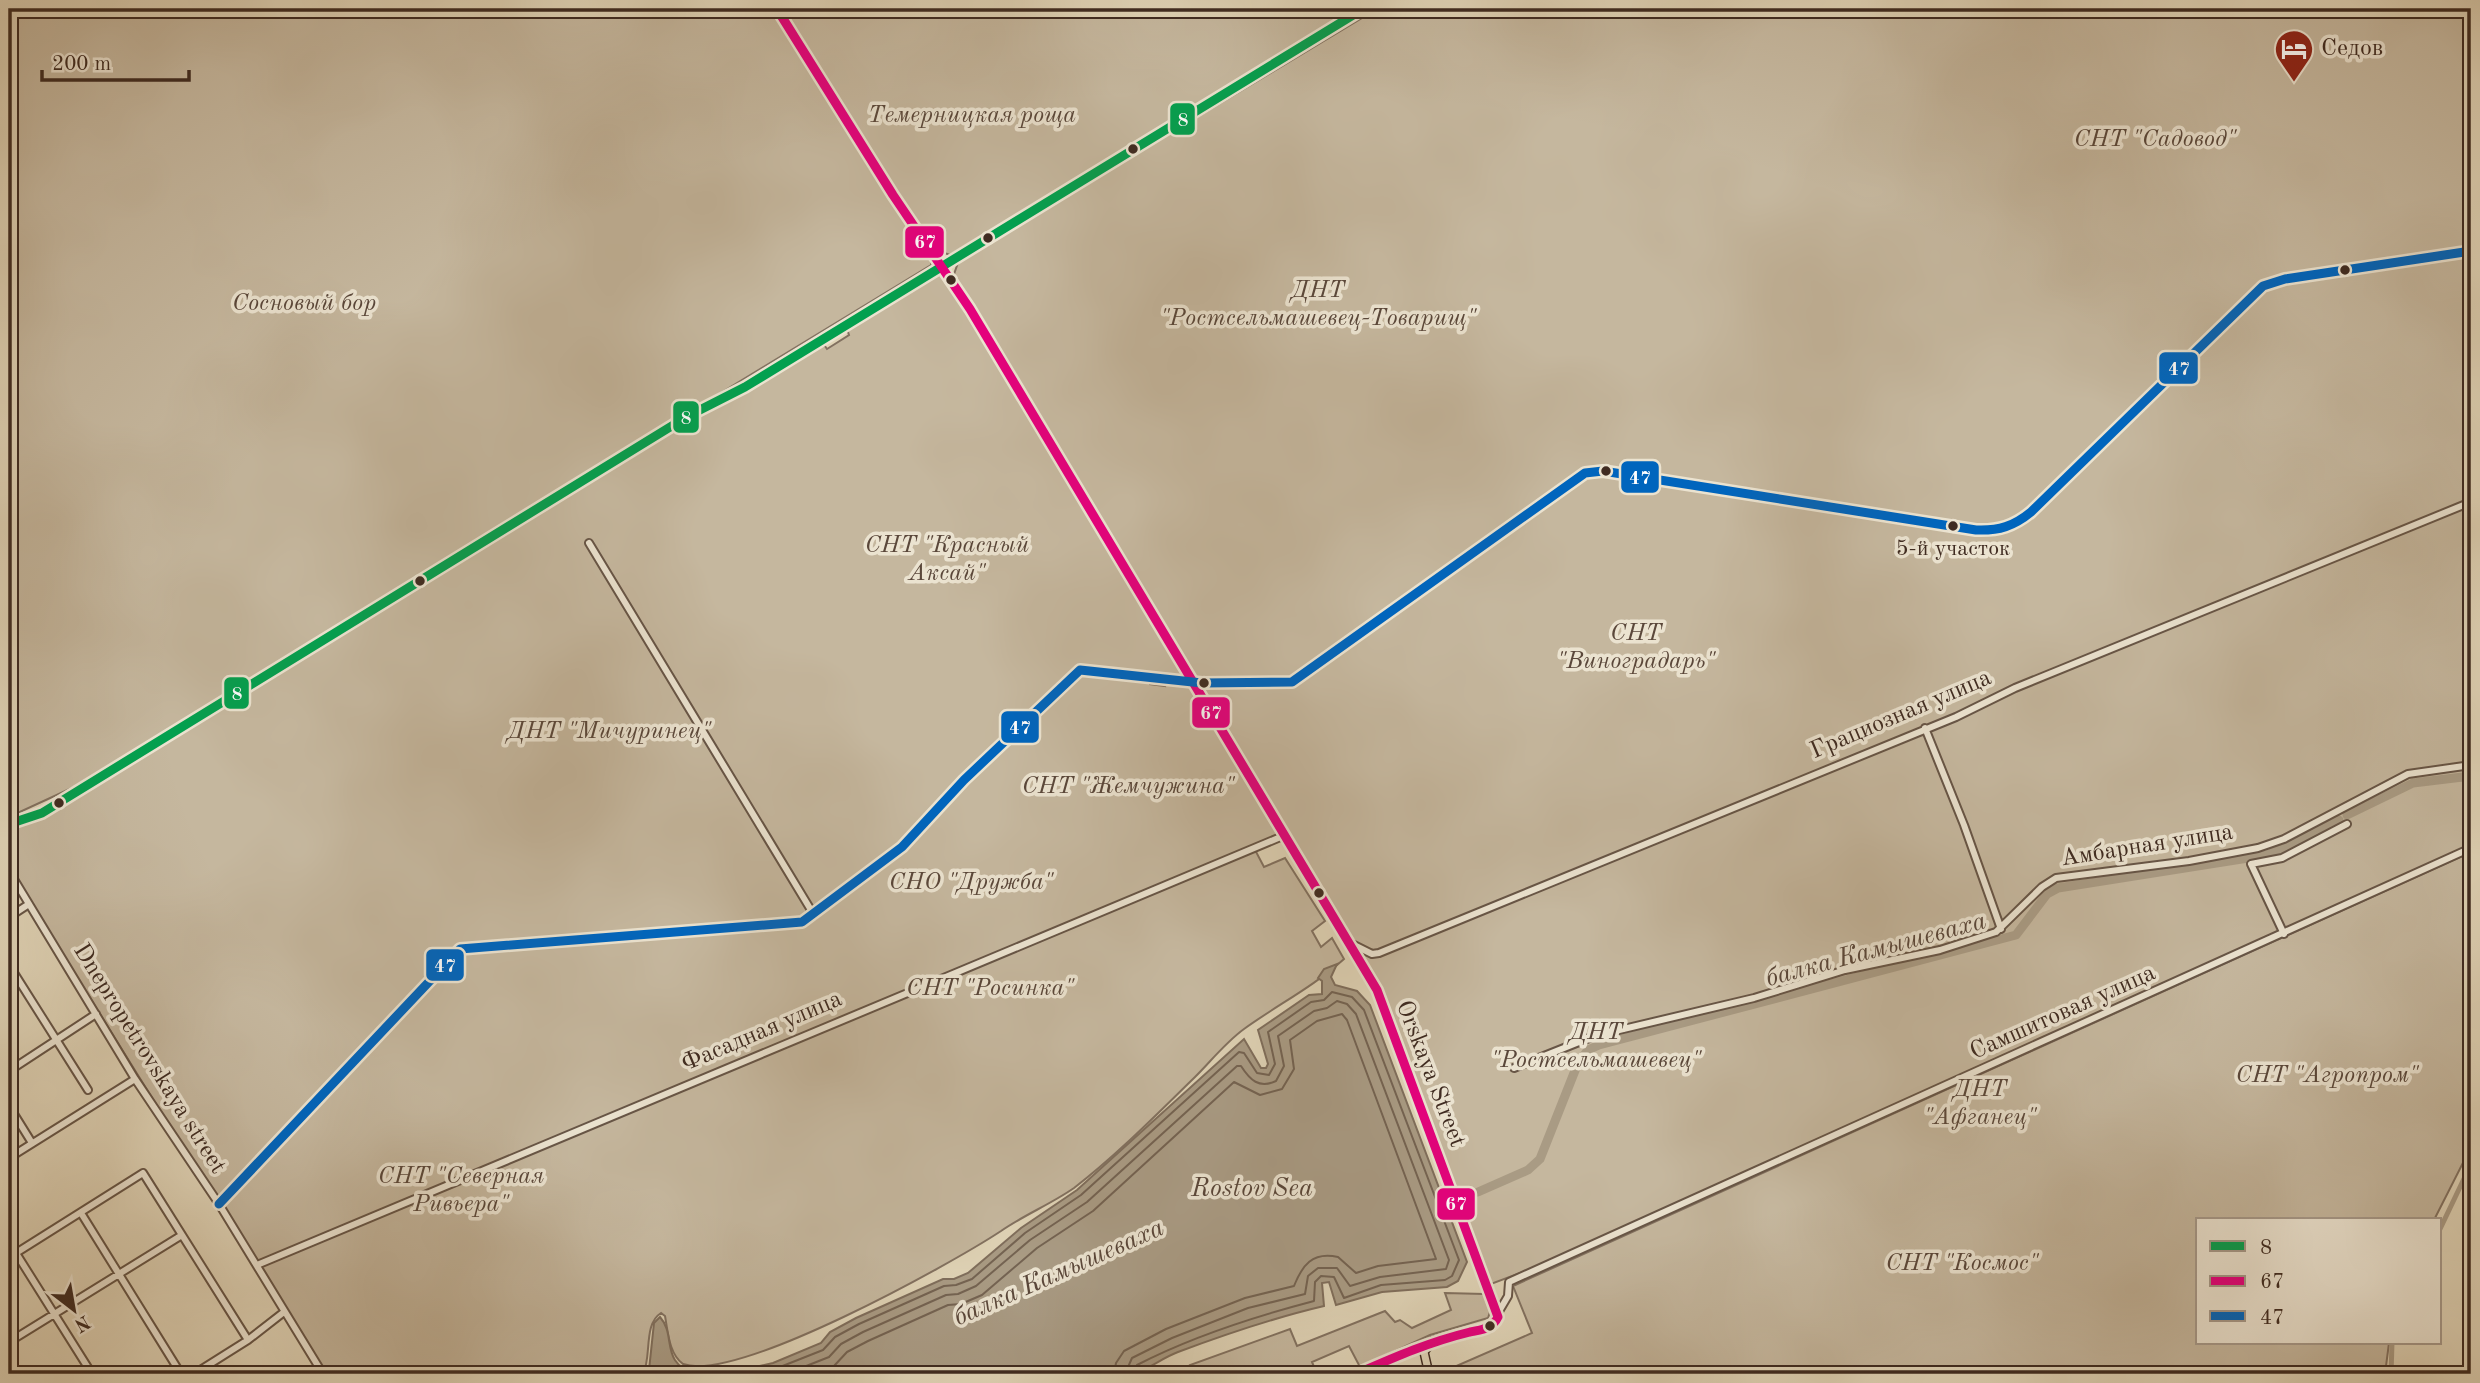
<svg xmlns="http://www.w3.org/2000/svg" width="2480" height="1383" viewBox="0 0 2480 1383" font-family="'Old Standard TT',serif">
	<rect width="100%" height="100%" fill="#e0d4b7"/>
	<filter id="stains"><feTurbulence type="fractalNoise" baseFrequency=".00286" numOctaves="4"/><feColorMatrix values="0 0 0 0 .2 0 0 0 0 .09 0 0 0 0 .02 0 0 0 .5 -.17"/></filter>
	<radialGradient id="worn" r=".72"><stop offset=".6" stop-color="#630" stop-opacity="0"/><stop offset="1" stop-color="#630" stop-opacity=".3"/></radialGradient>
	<!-- green -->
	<path fill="#c5b79e" stroke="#827160" stroke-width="2" d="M9,9H774L870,169L932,256L931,265L74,787L9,817Z
		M782,9H1356L950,255L939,251L895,193Z
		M1377,9H2471V845L1536,1267L1491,1284L1383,995L1190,678L1150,676V684L1165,686L1164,680L1183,682L1185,686L1190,684L1281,836L1254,848L1264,867L1285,858L1325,921L1312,931L1321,947L1332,938L1344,959C1313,987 1277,1005 1244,1029C1226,1042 1211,1061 1195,1077C1156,1115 1117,1155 1074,1188C1051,1204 1024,1215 1001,1231C951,1264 737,1383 683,1364C669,1354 668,1332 665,1316L661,1313C643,1324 652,1357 643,1374H324L9,868V829L820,339L827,349L849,335L846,326L937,271L945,276L1132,583L953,277L959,260Z
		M2471,852V1147L2434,1220H2198V1343H2389L2385,1374H1457L1454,1367L1532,1333L1513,1286Z
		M1445,1293L1484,1294L1491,1309L1488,1318L1430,1335L1360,1367L1349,1346L1312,1362L1317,1374H1194L1190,1365L1290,1329L1297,1346L1385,1311L1395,1322L1400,1320L1412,1328L1451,1310Z"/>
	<!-- water -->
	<path fill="#a99b84" stroke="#7f6e5c" stroke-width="2" d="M1337,964L1331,977L1335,985L1357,991L1370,1005L1467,1262L1458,1281L1447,1287L1382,1292L1336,1305L1329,1282L1322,1283L1324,1306C1273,1318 1226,1334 1178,1352C1162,1358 1149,1369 1133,1374H723L773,1363L821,1343L830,1332L856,1318L943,1279H954L968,1273L1021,1228L1077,1190L1244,1039L1261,1068H1266L1268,1064L1258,1030L1309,995L1322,994V981L1318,978L1324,969Z
		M660,1317C677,1336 659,1363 696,1374H646L649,1370L654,1323Z"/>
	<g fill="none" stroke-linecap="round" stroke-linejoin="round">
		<!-- shore -->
		<path stroke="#746352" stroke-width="2" d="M753,1374L775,1369L823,1350L835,1337L859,1324L944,1286L956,1285L972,1279L1025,1233L1081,1195L1239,1052L1244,1053L1257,1073L1269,1075L1275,1064L1268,1032L1311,1002L1324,1000L1332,992L1352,997L1364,1010L1459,1260L1452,1276L1445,1280L1381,1285L1344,1298L1334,1277L1321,1276L1315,1282L1314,1301C1253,1317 1193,1336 1137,1365L1134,1374
			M786,1374L829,1357L841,1344L863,1332L946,1295L958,1294L976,1286L1030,1240L1087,1202L1237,1066H1241C1250,1080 1259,1089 1276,1081L1284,1066L1278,1036L1314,1011L1327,1008L1337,1001L1347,1004L1356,1014L1449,1260L1446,1269L1380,1277L1350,1286L1337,1268H1318L1308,1276L1305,1294L1248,1308L1172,1338L1132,1358L1125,1374
			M814,1374L834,1366L847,1352L868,1341L948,1305L961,1304L982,1295L1037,1248L1093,1211L1234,1082L1260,1095L1282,1089L1294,1069L1290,1040L1317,1021L1342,1014L1347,1020L1436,1259L1378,1266L1356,1273L1338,1257C1312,1251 1302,1266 1294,1286L1245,1298L1166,1329L1124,1351L1116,1363L1114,1374"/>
		<!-- stream -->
		<path stroke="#7f6e5c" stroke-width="2" d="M1438,1193H1445"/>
		<!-- canal -->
		<path stroke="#a99b84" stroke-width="5" d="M2440,1229L2471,1164
			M2391,1374L2392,1343"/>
		<!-- river -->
		<path stroke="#a99b84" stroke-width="9" d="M2347,815L2413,783L2471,776
			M1478,1192L1528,1170L1540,1159L1578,1063L1588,1050L1599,1045L2016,935L2047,894L2058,888L2267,855L2339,820"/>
		<!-- minor casing -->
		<g stroke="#675546" stroke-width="10">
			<path id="minor" d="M2464,9L2471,21
				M589,543L814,915
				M1925,728L1964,825L2001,929
				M9,824L42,813L688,416L745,387L1363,9
				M9,871L135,1079L219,1204L323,1374
				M9,917L29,904
				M2284,934L2251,864L2282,858L2347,824
				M1350,943L1372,954L1379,953L1956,717L2015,688L2471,502
				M9,965L88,1090
				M1514,1068L1594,1036L1754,998L1845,970L1940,950L1996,932L2042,887L2056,878L2189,861L2258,848L2284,839L2408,774L2471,765
				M9,1071L96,1014
				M9,1106L32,1143
				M9,1158L135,1079
				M219,1204L460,949L802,922L902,847L964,780L1080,670L1202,683L1292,682L1585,473L1603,471L1976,530C1999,531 2014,526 2031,512L2263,286L2285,279L2471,251
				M81,1213L181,1374
				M9,1242L92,1374
				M16,1253L143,1173L248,1340
				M257,1265L1283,836
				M1498,1313L1508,1296L1509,1282L2471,848
				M9,1342L182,1235
				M194,1374L248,1340L284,1312
				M1356,1374L1432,1341"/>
		</g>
		<!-- major casing -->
		<g stroke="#3f2b21" stroke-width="10">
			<path id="major" d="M777,9L893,195L970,309L1377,990L1498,1313L1497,1320L1490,1326L1432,1341L1424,1352L1429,1374"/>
		</g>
		<!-- minor -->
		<use href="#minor" stroke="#ebe3d0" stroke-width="6"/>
		<!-- major -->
		<use href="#major" stroke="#e0d4b7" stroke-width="7"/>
		<!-- bus-1 casing -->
		<g stroke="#ebe3d0" stroke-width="14">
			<path id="bus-1" d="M9,824L42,813L688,416L745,387L1363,9"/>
		</g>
		<!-- bus-2 casing -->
		<g stroke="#ebe3d0" stroke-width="14">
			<path id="bus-2" d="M777,9L893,195L970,309L1377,990L1498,1317C1493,1328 1481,1330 1470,1332C1429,1342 1395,1357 1356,1374"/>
		</g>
		<!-- bus-3 casing -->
		<g stroke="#ebe3d0" stroke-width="14">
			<path id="bus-3" d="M219,1204L460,949L802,922L902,847L964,780L1080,670L1202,683L1292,682L1585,473L1603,471L1976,530C1999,531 2014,526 2031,512L2263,286L2285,279L2471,251"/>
		</g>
		<!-- bus-1 -->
		<use href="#bus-1" stroke="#03a04f" stroke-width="9"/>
		<!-- bus-2 -->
		<use href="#bus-2" stroke="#e5007d" stroke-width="9"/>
		<!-- bus-3 -->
		<use href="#bus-3" stroke="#0065bd" stroke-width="9"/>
	</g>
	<!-- icons -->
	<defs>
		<g id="hotel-pin" transform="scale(2.0125)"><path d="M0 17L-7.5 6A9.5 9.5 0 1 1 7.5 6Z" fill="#8f2418" stroke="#ebe3d0"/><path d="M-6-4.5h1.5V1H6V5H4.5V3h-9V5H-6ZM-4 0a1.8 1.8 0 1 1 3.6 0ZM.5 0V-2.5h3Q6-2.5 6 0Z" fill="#fff"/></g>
	</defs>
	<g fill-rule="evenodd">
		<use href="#hotel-pin" x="2294" y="49"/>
	</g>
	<!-- markers -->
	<g fill="#3f2b21" stroke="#ebe3d0" stroke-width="2.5">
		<circle cx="1133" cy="149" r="6"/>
		<circle cx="988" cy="238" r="6"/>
		<circle cx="2345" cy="270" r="6"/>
		<circle cx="951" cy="280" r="6"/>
		<circle cx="1606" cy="471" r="6"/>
		<circle cx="1953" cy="526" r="6"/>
		<circle cx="420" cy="581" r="6"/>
		<circle cx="1204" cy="683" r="6"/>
		<circle cx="59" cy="803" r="6"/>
		<circle cx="1319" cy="893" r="6"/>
		<circle cx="1490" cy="1326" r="6"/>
	</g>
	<g text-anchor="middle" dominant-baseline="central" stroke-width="7" stroke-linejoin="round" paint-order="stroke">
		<!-- bus labels -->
		<g font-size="22" fill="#3f2b21" stroke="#ebe3d0">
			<text x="1953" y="549">5-й участок</text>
		</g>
		<!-- poi labels -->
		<g font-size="24" fill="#3f2b21" stroke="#ebe3d0" text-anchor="start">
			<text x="2321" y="49">Седов</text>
		</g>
		<!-- park labels -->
		<g font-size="24" font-style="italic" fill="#5a473a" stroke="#ebe3d0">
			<text x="972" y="116">Темерницкая роща</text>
			<text x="2155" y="140">СНТ "Садовод"</text>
			<text x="1318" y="291">ДНТ<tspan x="1318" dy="28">"Ростсельмашевец-Товарищ"</tspan></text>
			<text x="304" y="304">Сосновый бор</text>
			<text x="947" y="546">СНТ "Красный<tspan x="947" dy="28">Аксай"</tspan></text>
			<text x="1636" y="634">СНТ<tspan x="1636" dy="28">"Виноградарь"</tspan></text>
			<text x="609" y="732">ДНТ "Мичуринец"</text>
			<text x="1128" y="787">СНТ "Жемчужина"</text>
			<text x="971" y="883">СНО "Дружба"</text>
			<text x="990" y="989">СНТ "Росинка"</text>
			<text x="1596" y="1033">ДНТ<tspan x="1596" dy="28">"Ростсельмашевец"</tspan></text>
			<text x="2327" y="1076">СНТ "Агропром"</text>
			<text x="1980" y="1090">ДНТ<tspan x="1980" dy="28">"Афганец"</tspan></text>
			<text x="461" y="1177">СНТ "Северная<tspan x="461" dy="28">Ривьера"</tspan></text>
			<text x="1962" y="1264">СНТ "Космос"</text>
		</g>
		<!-- street labels -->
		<g font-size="24" fill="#3f2b21" stroke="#ebe3d0">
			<text transform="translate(1901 715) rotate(-23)">Грациозная улица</text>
			<text transform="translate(2147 846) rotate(-9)">Амбарная улица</text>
			<text transform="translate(2063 1013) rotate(-24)">Самшитовая улица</text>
			<text transform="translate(762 1032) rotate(-23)">Фасадная улица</text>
			<text transform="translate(149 1059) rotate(58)">Dnepropetrovskaya street</text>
			<text transform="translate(1430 1074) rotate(69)">Orskaya Street</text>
		</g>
		<!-- water labels -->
		<g font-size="26" font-style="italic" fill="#5a473a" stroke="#ebe3d0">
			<text transform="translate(1876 950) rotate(-15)">балка Камышеваха</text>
			<text x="1252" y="1189">Rostov Sea</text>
			<text transform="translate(1059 1273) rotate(-24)">балка Камышеваха</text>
		</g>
	</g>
	<g stroke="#ebe3d0" stroke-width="2.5">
		<rect x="1169" y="102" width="27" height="34" rx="7" fill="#03a04f"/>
		<rect x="904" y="225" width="41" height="34" rx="7" fill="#e5007d"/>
		<rect x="2158" y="351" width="41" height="34" rx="7" fill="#0065bd"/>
		<rect x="672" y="400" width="28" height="34" rx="7" fill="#03a04f"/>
		<rect x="1620" y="460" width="40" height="34" rx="7" fill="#0065bd"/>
		<rect x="223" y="676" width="27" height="34" rx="7" fill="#03a04f"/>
		<rect x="1191" y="696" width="40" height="33" rx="7" fill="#e5007d"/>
		<rect x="1000" y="710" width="40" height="34" rx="7" fill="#0065bd"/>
		<rect x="425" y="948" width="40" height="34" rx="7" fill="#0065bd"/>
		<rect x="1436" y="1187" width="40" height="34" rx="7" fill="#e5007d"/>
	</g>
	<g font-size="19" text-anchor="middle" font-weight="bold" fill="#fff">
		<text x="1183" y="126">8</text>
		<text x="925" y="248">67</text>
		<text x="2179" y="375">47</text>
		<text x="686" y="424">8</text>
		<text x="1640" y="484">47</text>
		<text x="237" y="700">8</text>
		<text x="1211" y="719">67</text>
		<text x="1020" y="734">47</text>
		<text x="445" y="972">47</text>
		<text x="1456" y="1210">67</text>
	</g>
	<!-- margin -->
	<rect width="2480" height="1383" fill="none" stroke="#e0d4b7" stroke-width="35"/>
	<rect x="10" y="10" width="2459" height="1362" fill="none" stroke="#3f2b21" stroke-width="3.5"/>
	<rect x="18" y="18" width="2445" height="1348" fill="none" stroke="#3f2b21" stroke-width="2"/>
	<!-- legend -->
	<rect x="2196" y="1218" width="245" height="126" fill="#ebe3d0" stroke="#a6998a" stroke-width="2"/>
	<rect x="2210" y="1241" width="35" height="10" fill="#03a04f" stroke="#a6998a" stroke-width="2"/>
	<text x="2260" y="1254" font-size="21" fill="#3f2b21">8</text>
	<rect x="2210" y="1276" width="35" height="10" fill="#e5007d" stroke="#a6998a" stroke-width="2"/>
	<text x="2260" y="1288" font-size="21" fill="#3f2b21">67</text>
	<rect x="2210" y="1311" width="35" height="10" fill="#0065bd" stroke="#a6998a" stroke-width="2"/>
	<text x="2260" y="1324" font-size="21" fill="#3f2b21">47</text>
	<!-- north arrow -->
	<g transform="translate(74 1310) rotate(149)" stroke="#ebe3d0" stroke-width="5" paint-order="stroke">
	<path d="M0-5L12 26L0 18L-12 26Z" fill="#3f2b21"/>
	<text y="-10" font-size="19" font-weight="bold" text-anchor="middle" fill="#3f2b21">N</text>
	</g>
	<!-- scale -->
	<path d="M42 70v10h147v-10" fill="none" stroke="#3f2b21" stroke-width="3.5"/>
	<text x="52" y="70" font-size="21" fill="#3f2b21" stroke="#ebe3d0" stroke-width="5" paint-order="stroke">200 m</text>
	<rect width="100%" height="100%" filter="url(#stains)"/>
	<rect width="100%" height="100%" fill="url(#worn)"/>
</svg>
